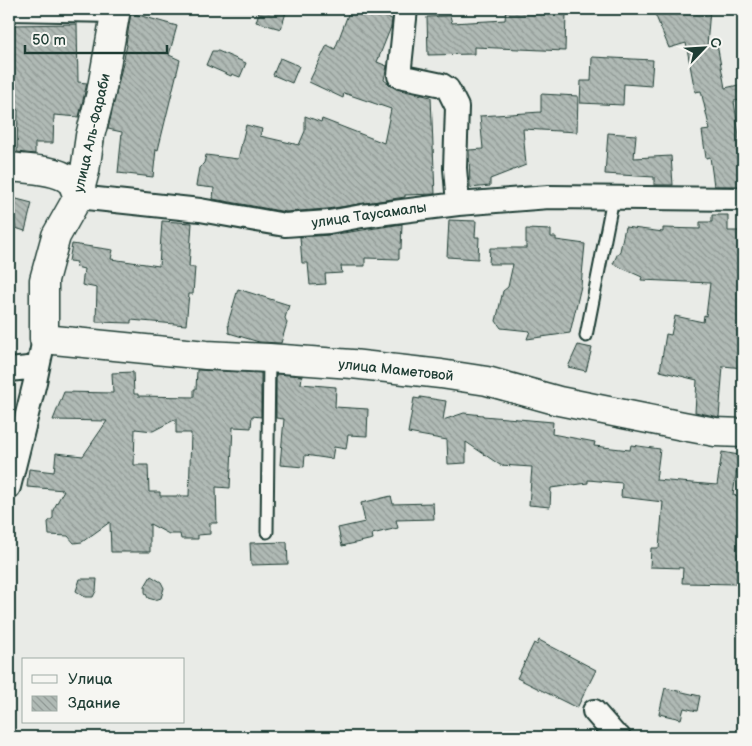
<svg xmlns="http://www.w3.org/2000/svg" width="752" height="746" viewBox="0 0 752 746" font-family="'Balsamiq Sans',sans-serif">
	<defs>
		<pattern id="building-back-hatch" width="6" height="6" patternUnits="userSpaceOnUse" patternTransform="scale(1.25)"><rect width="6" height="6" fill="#b0bab5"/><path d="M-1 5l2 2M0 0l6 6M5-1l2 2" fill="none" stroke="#8f9894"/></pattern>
	</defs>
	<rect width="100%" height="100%" fill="#e9ebe7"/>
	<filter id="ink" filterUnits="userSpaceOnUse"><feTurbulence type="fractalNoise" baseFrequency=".02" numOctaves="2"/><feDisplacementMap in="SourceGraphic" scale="10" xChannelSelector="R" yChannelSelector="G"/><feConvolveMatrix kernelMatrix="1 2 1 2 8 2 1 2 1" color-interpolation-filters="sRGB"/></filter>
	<g filter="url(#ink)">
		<!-- building -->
		<path fill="url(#building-back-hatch)" stroke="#1f3d34" fill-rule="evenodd" d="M260,9H287L281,29L256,22Z
			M350,9H366L392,19L391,27L377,62L387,66L384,80L396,89L431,97L435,194L405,195V197L327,209L286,212L213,199L214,188L196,186L199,168L204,163L206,155L238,159L246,125L262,129L260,136L299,145L305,131V116L321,122L322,119L384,143L391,109L344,93L343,98L309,82L327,45L335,49Z
			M506,9H528L527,11L566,13L565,51L474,47V54L428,55L427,17L450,16L452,23L505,20Z
			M653,9H710L707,46L717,44L725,88L743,84V100L734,101L743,164V186H714L710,157L706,158L702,131L710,130L701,91L695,92L686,43L669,48Z
			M131,13L177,26L169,55L180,60L158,150L156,149L153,177L118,173L122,132L108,129L127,45L126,44Z
			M77,24L78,82L87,83L79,117L54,115L53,143H35V154L17,152L18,110L15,109V100H11L13,60H12L11,25Z
			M212,51H218L246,63L240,77L232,74L231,76L206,65Z
			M592,57L653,60L651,86L624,84L623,105L580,103L581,81H591Z
			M280,58L299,66L292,83L273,75Z
			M541,94L578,96L577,132L523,129L526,165L490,179V186L470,188L469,150L483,149L480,116L541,112Z
			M608,133L636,135L634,158L671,156L673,185H654V177L605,174Z
			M9,197L32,203L25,231L9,226Z
			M712,215H728V231H743V368L723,366L719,417L695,412L697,380L660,371L666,334L671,335L675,316L703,322L704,315L706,316L710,283L641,280L642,277L613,264L617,255L620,251L625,227L663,232V228L700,229V222H712Z
			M449,220L476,221L475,237H479L478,259L447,257Z
			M162,221L192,223L189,267H195L193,294H189L186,325L131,320V323L96,322L97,288L82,285L84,269L76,267L77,262L69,261L72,244L113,250L111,259L159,266Z
			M402,224L401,249H399V259L365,258V266H341L342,273L325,274L326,284L310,285L308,263H302L300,237L330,235Z
			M526,229L551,230V237H556V240L585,244L581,286L570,333L527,339L530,331L501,328L496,321L503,291L508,287L513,264H489L490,248H526Z
			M238,289L289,305L285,318L287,323L281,343L259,342L229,333L228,323Z
			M578,345L592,348L586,371L568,367Z
			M197,370L261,373V417L252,416L251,428L233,427L230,488L216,487L217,523H210V534L198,535V539H181L180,534H169L150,524V552H111L110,522L82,542L74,543L68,536L49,535L48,522L53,518V510L64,490L27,487L29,469L54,472L56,453L83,456L107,421L53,420L64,392L113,393L112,373L133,372L134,394H138V396L194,397V389H196ZM176,419V433H191L189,496H160V492H149L148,465H134L135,429L153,431Z
			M276,374L302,376L301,384L336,387L335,407L368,409L367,436L348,435L346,449L334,447L332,459L305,455L304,467L280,465L284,419L276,418Z
			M420,397L446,401L443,420L464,413L483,415V416L553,422L552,434L595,442L594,446L630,450L631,445L660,449L656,480L717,485L722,452L739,455L733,495L743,497V552L738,553L737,584L682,583L683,568L650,567L651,548H659L663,502L621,497L622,483L588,480V483L551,488L550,507L529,505L532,467L500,465L466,442V463L448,464L447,440L408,433L414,398L420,399Z
			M391,496L393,504L433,503L434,519L396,520L398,528L372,534L373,539L342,546L338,528L365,522L361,503Z
			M287,542L288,564L251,565L250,543Z
			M151,576L161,582L164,588L161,598L155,600L148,598L145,592V586Z
			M80,579H97L96,591L93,597H85L76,591Z
			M539,640L596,670L577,708L517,678L534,643L537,645Z
			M665,688L700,696L697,711L684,708L681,719L659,714Z"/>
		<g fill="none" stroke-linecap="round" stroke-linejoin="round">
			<!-- lane casing -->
			<g stroke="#1f3d34" stroke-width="15">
				<path id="lane" d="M586,336L613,198
					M267,532L269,358"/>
			</g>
			<!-- street casing -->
			<g stroke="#1f3d34" stroke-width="26">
				<path id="street" d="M9,9L115,11
					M406,9L399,76L442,85L448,89L457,107L455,168L458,204
					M78,197L200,210L285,225L329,222L362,216L458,204L549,197L743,199
					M9,370L38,367
					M9,487L35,382L44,339
					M594,711L616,736L619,737"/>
			</g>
			<!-- secondary casing -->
			<g stroke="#1f3d34" stroke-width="31">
				<path id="secondary" d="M116,9L101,93L90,136L85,171L78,197L56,236L44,280V339L206,355L269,358L352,364L441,374L487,381L559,401L683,426L715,432L743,433
					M9,167C25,169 56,169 69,180C73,183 76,192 78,197"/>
			</g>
			<!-- lane -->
			<use href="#lane" stroke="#f6f6f2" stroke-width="11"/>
			<!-- street -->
			<use href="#street" stroke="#f6f6f2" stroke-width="22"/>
			<!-- secondary -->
			<use href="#secondary" stroke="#f6f6f2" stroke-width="28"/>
		</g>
	</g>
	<g text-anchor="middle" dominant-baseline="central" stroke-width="4" stroke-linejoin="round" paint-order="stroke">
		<!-- street labels -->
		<g font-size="14" fill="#1f3d34" stroke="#f6f6f2">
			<text transform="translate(92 133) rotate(-77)">улица Аль-Фараби</text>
			<text transform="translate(369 215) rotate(-8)">улица Таусамалы</text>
			<text transform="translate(396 370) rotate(6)">улица Маметовой</text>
		</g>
	</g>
	<!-- margin -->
	<rect width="752" height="746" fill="none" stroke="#f6f6f2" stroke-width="30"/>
	<rect x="15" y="15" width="722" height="716" fill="none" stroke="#1f3d34" stroke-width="2" filter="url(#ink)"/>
	<!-- legend -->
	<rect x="22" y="658" width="162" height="65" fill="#f6f6f2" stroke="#a0aca6"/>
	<rect x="32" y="675" width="25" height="8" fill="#f6f6f2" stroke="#a0aca6"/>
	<text x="68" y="684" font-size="15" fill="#1f3d34">Улица</text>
	<rect x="32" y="696" width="25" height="15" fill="url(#building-back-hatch)" stroke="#a0aca6"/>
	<text x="68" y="708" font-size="15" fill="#1f3d34">Здание</text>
	<!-- north arrow -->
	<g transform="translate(704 48) rotate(65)" stroke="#f6f6f2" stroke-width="4" paint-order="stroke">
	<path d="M0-4L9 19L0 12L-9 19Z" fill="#1f3d34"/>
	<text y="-8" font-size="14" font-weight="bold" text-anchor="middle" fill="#1f3d34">С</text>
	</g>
	<!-- scale -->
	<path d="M25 45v8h142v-8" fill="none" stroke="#1f3d34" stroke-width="2.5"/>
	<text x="32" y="45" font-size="15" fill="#1f3d34" stroke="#f6f6f2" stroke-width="4" paint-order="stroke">50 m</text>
</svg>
